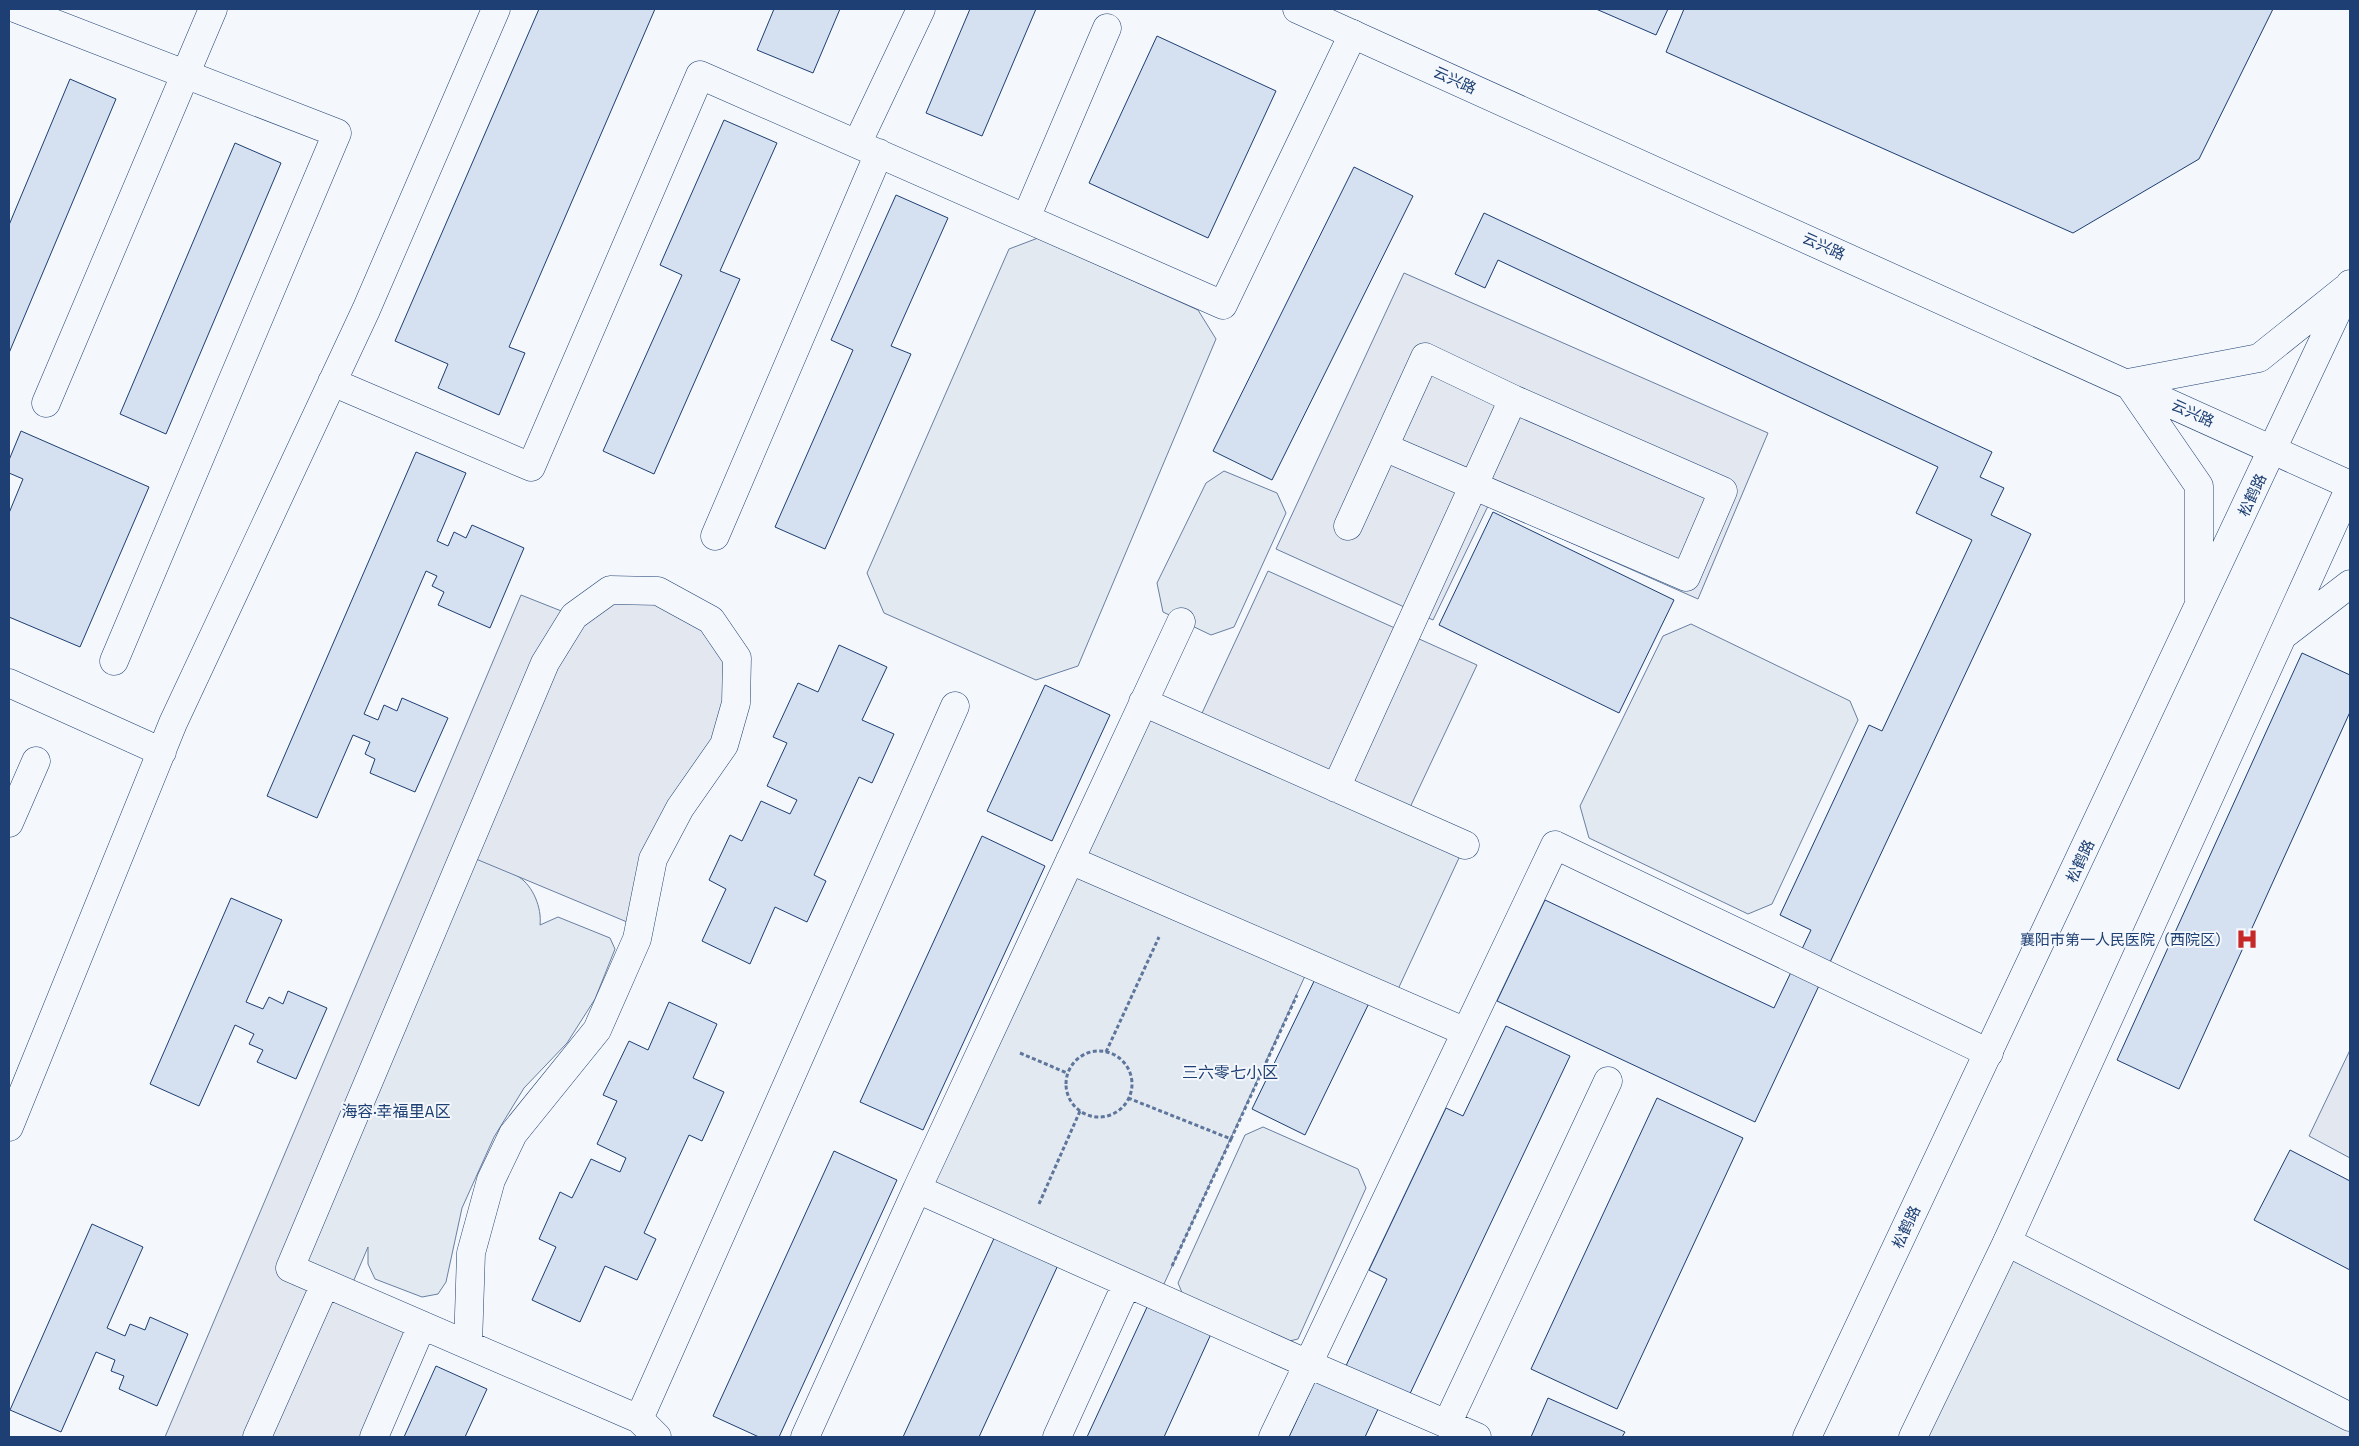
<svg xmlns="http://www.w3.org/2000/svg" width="2359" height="1446" viewBox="0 0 2359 1446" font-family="'Space Grotesk','Noto Sans SC',sans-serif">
	<rect width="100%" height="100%" fill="#f4f7fb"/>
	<!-- green -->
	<path fill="#e3e9f0" stroke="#687fa3" d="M1038,238L1198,310L1216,339L1078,666L1036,680L884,613L867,573L1009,249Z
		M1224,471L1277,493L1286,513L1234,627L1211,635L1163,612L1157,583L1206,483Z
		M1691,624L1850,701L1858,720L1772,904L1748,914L1589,838L1580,806L1663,636Z
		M1143,702L1465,845L1393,1000L1310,965L1158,1297L917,1189Z
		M465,854C480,861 505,867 519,877C533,886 542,908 540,925L558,917L610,938L615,949L595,999L567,1043L524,1088L494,1137L462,1208L446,1282L438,1294L422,1297L375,1279L368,1264V1247L348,1294L290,1268Z
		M1263,1127L1358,1169L1366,1188L1298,1339L1281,1343L1186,1302L1178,1283L1245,1135Z
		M2007,1242L2350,1417V1437H1913Z"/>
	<!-- parking -->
	<path fill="#e3e8f0" stroke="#687fa3" d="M1404,273L1768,433L1698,599L1488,506L1433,620L1276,549Z
		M1268,571L1477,665L1405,818L1196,726Z
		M610,590L711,620L736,703L680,808L639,927L464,854L290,1268L422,1325L374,1437H165L521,595L574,616Z
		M2350,1050V1158L2309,1136Z"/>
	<!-- building -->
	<path fill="#d5e0f0" stroke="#1d3f73" d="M539,9H655L509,347L525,353L499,415L438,388L448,364L395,341Z
		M774,9H840L813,73L757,50Z
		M970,9H1036L982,136L926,113Z
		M1596,9H1668L1656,35Z
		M1684,9H2273L2199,159L2073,233L1666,52Z
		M1157,36L1276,91L1208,238L1089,183Z
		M70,79L116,99L9,353V225Z
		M724,120L777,143L720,271L740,279L654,474L603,451L682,275L660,265Z
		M235,143L281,163L166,434L120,414Z
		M1354,167L1413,196L1272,480L1213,451Z
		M896,195L948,218L891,346L911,354L825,549L775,527L853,350L831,340Z
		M1484,213L1992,452L1980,477L2004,488L1991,515L2031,534L1755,1122L1497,1001L1545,900L1774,1008L1811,930L1780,915L1869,725L1882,731L1972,540L1916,513L1938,467L1498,260L1485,288L1455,274Z
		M21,431L149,487L80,647L9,617V513L23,479L9,473V460Z
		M416,452L466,473L437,541L448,546L454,532L466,538L472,525L524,548L490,628L438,605L444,592L432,586L437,576L426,571L364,714L378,720L384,705L397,711L402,698L448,718L415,792L370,773L375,759L365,754L370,742L353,735L317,818L267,796Z
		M1493,512L1674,600L1619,713L1439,625Z
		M839,645L887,667L862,720L894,734L872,783L859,777L814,875L826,881L807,922L775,907L750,964L702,941L726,889L709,880L730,835L742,841L761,801L790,814L797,800L767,786L787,743L773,737L798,683L818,692Z
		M2302,653L2350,675V712L2179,1089L2117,1060Z
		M1045,685L1110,715L1052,841L987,811Z
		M982,836L1045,866L923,1130L860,1102Z
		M231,898L282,920L246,1002L263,1009L269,997L283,1004L288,991L327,1008L296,1079L257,1062L263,1050L249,1044L254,1034L235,1025L199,1106L150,1084Z
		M1319,971L1372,997L1305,1135L1252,1109Z
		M669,1002L717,1024L693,1078L724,1092L702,1141L689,1135L644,1233L656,1239L637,1280L605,1266L580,1322L532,1300L556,1247L539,1239L560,1192L572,1198L591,1159L620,1172L626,1158L597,1144L617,1101L603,1095L629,1041L648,1050Z
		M1506,1026L1570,1056L1407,1400L1344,1370L1387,1279L1369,1270L1446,1108L1463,1116Z
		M1657,1098L1743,1138L1617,1409L1531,1369Z
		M2290,1150L2350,1181V1270L2254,1220Z
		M834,1151L897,1180L779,1437H759L713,1416Z
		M92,1224L143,1247L107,1328L125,1336L130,1324L145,1330L150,1317L188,1334L157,1406L119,1389L124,1376L111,1371L115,1360L96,1352L61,1432L10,1410Z
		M996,1234L1059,1263L979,1437H903Z
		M1148,1305L1211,1334L1164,1437H1087Z
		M436,1366L487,1389L465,1437H404Z
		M1316,1379L1379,1407L1365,1437H1289Z
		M1548,1398L1625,1432L1622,1437H1531Z"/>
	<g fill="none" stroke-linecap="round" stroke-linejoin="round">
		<!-- minor casing -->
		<g stroke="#1d3f73" stroke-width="29">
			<path id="minor" d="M17,9L337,133L114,661
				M857,144L921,9
				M1026,218L1107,28
				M332,382L531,467L700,75L1223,305L1353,34
				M46,403L213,9
				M1348,526L1384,447
				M715,536L879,153
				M1181,622L917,1189L1308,1364L1555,845L1989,1053
				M9,683L162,752
				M1143,702L1465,845
				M1336,788L1513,399L1425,357L1384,447L1686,577L1723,491L1513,399
				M9,823L36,761
				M1070,860L1466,1032
				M9,1127L173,723L366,310L496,9
				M2007,1242L2350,1417
				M468,1345L471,1253L491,1180L513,1134L597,1030L637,939L653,859L680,808L724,745L736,703L737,658L711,620L658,591L610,590L574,616L545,663L290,1268L639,1419
				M1447,1424L1608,1081
				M257,1437L325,1284
				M374,1437L422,1325
				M657,1437L639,1419L955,706
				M805,1437L917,1189
				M1057,1437L1127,1283
				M1273,1437L1308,1364L1477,1437"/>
		</g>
		<!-- major casing -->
		<g stroke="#1d3f73" stroke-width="29">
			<path id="major" d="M1297,9L2350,485
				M2199,600V486L2128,383L2259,358L2345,289
				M2285,634L2350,584
				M1807,1437L2350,284
				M1913,1437L2007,1242L2350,487"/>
		</g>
		<!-- path -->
		<path stroke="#5e769c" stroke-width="3" stroke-dasharray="4 2.5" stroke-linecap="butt" d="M1066 1084a33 33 0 1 1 66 0a33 33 0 1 1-66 0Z
			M1106,1052L1159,937
			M1020,1053L1067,1073
			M1128,1098L1231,1139L1297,995
			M1039,1204L1080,1111
			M1172,1266L1231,1139"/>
		<!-- minor -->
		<use href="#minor" stroke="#f4f7fb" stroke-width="28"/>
		<!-- major -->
		<use href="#major" stroke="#f4f7fb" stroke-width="28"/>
	</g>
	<!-- icons -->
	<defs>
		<g id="hospital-bare" transform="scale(1.725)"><path d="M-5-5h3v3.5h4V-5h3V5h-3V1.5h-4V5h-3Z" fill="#c62828" stroke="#f4f7fb" stroke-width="2.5" paint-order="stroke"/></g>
	</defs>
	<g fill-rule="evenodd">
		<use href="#hospital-bare" x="2247" y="939"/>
	</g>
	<g text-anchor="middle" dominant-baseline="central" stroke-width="4" stroke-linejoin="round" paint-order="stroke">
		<!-- street labels -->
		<g font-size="15" fill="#1d3f73" stroke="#f4f7fb">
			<text transform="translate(1455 80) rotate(24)">云兴路</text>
			<text transform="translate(1824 246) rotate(24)">云兴路</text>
			<text transform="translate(2193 413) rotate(24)">云兴路</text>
			<text transform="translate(2252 495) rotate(-65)">松鹤路</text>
			<text transform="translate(2080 861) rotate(-65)">松鹤路</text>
			<text transform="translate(1906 1227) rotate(-65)">松鹤路</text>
		</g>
		<!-- poi labels -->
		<g font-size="15" fill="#1d3f73" stroke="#f4f7fb" text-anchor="end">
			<text x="2230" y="939">襄阳市第一人民医院（西院区）</text>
		</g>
		<!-- neighbourhood labels -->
		<g font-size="16" fill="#1d3f73" stroke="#f4f7fb">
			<text x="1230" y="1072">三六零七小区</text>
			<text x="396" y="1111">海容·幸福里A区</text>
		</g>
	</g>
	<!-- border -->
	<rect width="2359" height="1446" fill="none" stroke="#1d3f73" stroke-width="20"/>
</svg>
